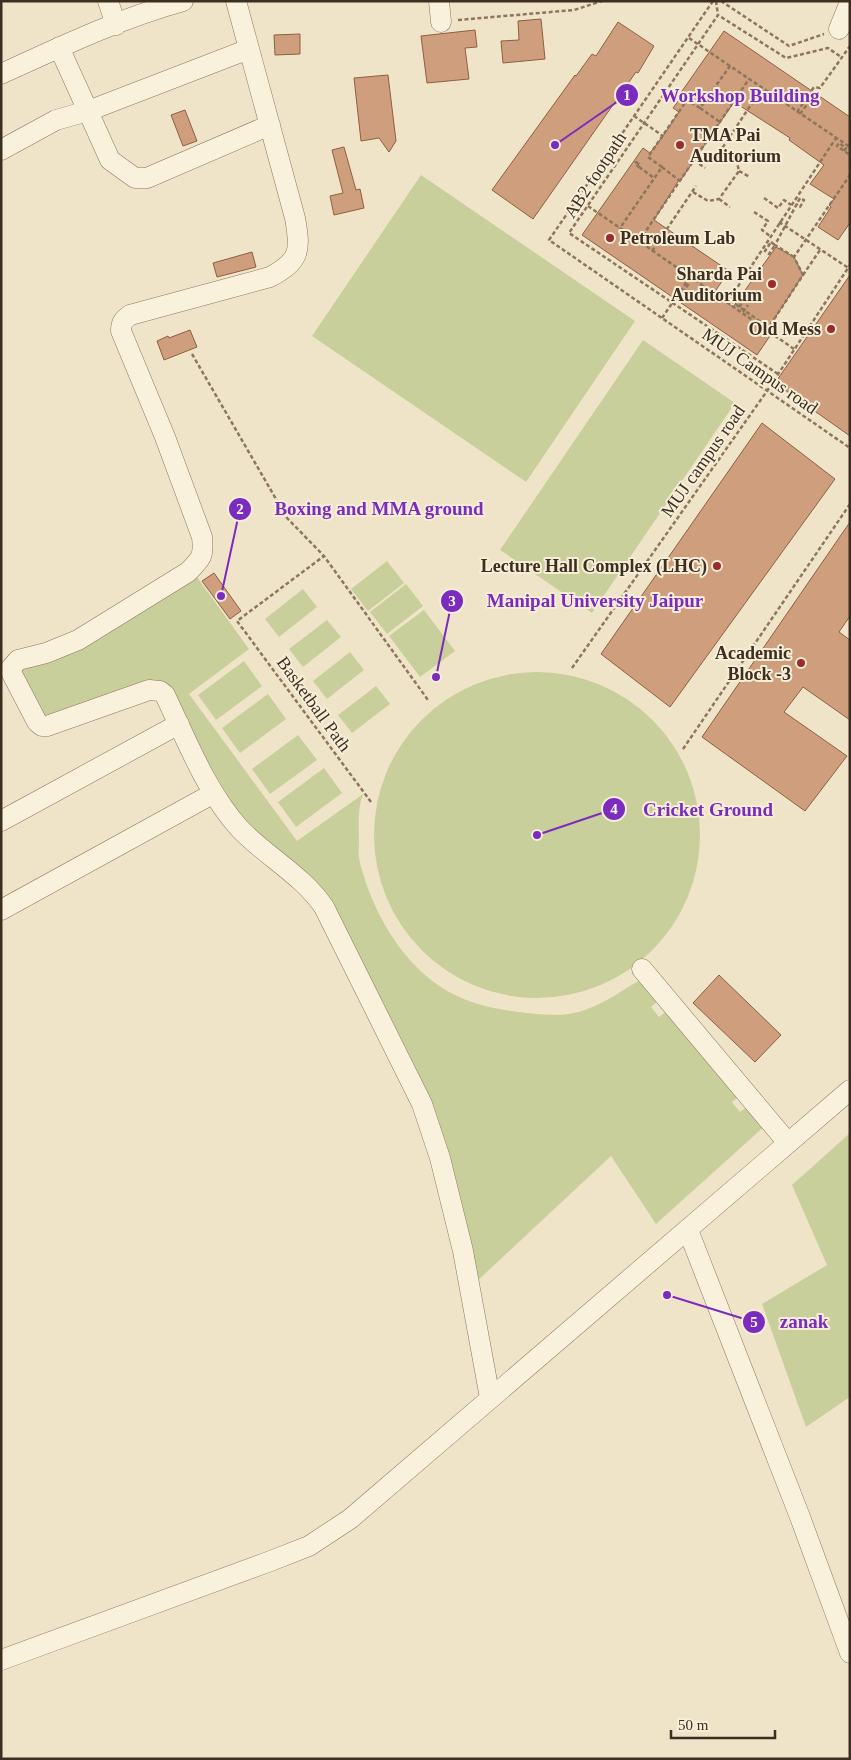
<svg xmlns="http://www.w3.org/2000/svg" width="851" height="1760" viewBox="0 0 851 1760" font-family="Georgia,serif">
	<rect width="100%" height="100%" fill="#f0e4c8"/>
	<!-- green -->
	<path fill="#c9cf9b" d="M421,175L635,321L526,482L312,336Z
		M643,340L735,403L592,613L500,550Z
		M387,561L404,583L368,611L351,589Z
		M194,573L249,649L189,694L297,841L363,794C357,810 359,827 359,843C359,848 358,853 359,858C360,865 363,873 365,880C380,926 412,975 457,996C478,1006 497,1009 519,1012C535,1014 552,1016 569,1014C595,1010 618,993 640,980L659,1000L651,1007L659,1017L668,1010L741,1095L732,1102L740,1112L749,1105L766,1125L656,1224L611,1156L475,1283L453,1190L324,896L243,821L162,685L48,723L19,669Z
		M406,584L423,606L387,634L370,612Z
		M303,589L317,607L279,637L265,619Z
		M424,610L455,651L420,677L389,636Z
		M327,620L341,637L303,667L289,649Z
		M350,652L364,670L327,699L313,681Z
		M244,661L262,686L216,720L198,695Z
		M374 835a163 163 0 1 1 326 0a163 163 0 1 1-326 0Z
		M376,686L390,704L352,733L338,715Z
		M268,694L286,719L240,753L222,728Z
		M298,735L317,760L270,794L252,769Z
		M324,768L342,793L296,827L278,802Z
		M850,1133V1397L806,1427L762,1304L827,1265L792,1185Z"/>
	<!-- building -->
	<path fill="#cf9f7d" stroke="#8d5f41" d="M541,19L545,59L503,63L501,41L519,40L518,21Z
		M618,22L654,46L638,73L636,72L533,219L492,190L575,75L576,76L592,54L596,56Z
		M475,30L477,47L465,48L469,79L427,83L421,36Z
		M724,31L850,117V223L838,240L818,227L831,207L829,205L834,199L810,184L824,165L789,140L790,138L734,102L680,181L679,180L654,220L729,271L714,293L733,307L776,247L794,257L803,275L767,330L772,333L757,355L582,235L643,148L650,153L663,136L679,112L673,108L682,96L680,94Z
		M300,34V54L275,55L274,35Z
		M388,75L396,141L389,152L379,138L361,141L354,78Z
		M185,110L197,141L183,146L171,115Z
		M344,147L356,190L360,189L364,208L334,215L330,196L343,193L332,150Z
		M252,252L256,267L217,277L213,263Z
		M850,275V436L775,383Z
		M190,330L197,347L164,360L157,341L168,336L169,338Z
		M762,423L835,479L670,707L601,654Z
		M850,522V616L839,632L850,640V720L803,687L784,712L847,756L805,811L702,737Z
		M214,573L241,611L230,619L202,581Z
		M719,975L781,1035L755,1062L693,1003Z"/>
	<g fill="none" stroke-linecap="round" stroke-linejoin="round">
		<!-- minor casing -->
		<g stroke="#8d765c" stroke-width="21">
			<path id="minor" d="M108,1L116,25
				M236,1L295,218C301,251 300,261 270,277L130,315C123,320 121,323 121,331L165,437L202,537C204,556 202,558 188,572L78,640L46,653L18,660L11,668L12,674L37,722L42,726H47L149,690L160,691L165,695C186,739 207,793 240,829C267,857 302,875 324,907L422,1104L440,1158L463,1251L490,1398
				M439,1L441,22
				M839,29L850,2
				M59,47L110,160L135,178H147L270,125
				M1,74C60,47 121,18 183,1
				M1,150L56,120L88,111L249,49
				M1,821L179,724
				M1,910L214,793
				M642,969L788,1143
				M688,1230L800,1517L850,1653
				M1,1660L268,1562L309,1546L350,1519L850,1090"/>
		</g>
		<!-- path -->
		<path stroke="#8d765c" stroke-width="2.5" stroke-dasharray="4 2.5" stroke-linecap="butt" d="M713,1L549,240L850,448
			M716,1L718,15
			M721,1L789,46L824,34
			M458,20L574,10L602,1
			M689,38L730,66
			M681,96L685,99L683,101L680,98Z
			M700,108L720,122
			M797,112L814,87L820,88L850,46
			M800,114L815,94L817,95L811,103L809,101
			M634,116L663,136
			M844,151L846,148L839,143L837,146L850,155
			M719,153L762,88
			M694,160L705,168
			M636,162L640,165L639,167L635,164Z
			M639,167L654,178
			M662,167L680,181
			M739,171L750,177
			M693,192L708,201L719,199L739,171L736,158L722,147
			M764,198L778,208L784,200L791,205
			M719,199L730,207
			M588,206L620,228
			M754,212L768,221L762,230L770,236
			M779,222L850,269
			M639,241L749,79
			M771,242L775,245L769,254L765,251Z
			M652,251L696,186
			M794,257L775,245L800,198L804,200L800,207L796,204
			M803,275L820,250
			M683,291L687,293L681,301L678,299L692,279
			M727,303L836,138
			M739,307L742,303L733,297L731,301L768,327
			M743,312L748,305
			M662,318L690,277
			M767,330L803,275L794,257L850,175
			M794,349L620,228L662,167L648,157L687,100L700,108L730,66L850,147
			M192,354L287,518L324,556
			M778,374L569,233L718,15L786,58L828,48L841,57
			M572,668L767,391L850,265
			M683,749L850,504
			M371,802L237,621L324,556L428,700"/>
		<!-- minor -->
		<use href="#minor" stroke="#faf1dc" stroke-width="20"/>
	</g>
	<!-- markers -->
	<g fill="#9e2a2b" stroke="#f7eed8" stroke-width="2">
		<circle cx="680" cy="145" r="5"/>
		<circle cx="610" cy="238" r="5"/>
		<circle cx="772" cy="284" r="5"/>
		<circle cx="831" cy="329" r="5"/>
		<circle cx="717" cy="566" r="5"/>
		<circle cx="801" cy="663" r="5"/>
	</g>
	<g text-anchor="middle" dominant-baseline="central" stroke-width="4" stroke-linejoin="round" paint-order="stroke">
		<!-- poi labels -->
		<g font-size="18" font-weight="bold" fill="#3d2e20" stroke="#f7eed8" text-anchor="end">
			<text x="690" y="135" text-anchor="start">TMA Pai<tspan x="690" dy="21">Auditorium</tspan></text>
			<text x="620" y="238" text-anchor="start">Petroleum Lab</text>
			<text x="762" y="274">Sharda Pai<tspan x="762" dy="21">Auditorium</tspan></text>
			<text x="821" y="329">Old Mess</text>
			<text x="707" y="566">Lecture Hall Complex (LHC)</text>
			<text x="791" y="653">Academic<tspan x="791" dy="21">Block -3</tspan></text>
		</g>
		<!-- street labels -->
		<g font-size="18" fill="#3d2e20" stroke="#f7eed8">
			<text transform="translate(595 175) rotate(-57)">AB2 footpath</text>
			<text transform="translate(760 371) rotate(35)">MUJ Campus road</text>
			<text transform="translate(703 461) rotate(-55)">MUJ campus road</text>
			<text transform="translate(314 704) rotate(54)">Basketball Path</text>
		</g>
	</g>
	<!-- callouts -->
	<path fill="none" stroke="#7b2cbf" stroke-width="2" d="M555 145L627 95M221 596L240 509M436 677L452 601M537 835L614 809M667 1295L754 1322"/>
	<g fill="#7b2cbf" stroke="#f7eed8" stroke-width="2">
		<circle cx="555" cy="145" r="5"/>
		<circle cx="221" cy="596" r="5"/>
		<circle cx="436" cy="677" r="5"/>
		<circle cx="537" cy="835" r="5"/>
		<circle cx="667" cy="1295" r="5"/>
		<circle cx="627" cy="95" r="12"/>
		<circle cx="240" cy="509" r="12"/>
		<circle cx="452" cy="601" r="12"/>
		<circle cx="614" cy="809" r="12"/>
		<circle cx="754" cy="1322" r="12"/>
	</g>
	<g font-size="15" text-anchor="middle" font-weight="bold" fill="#fff">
		<text x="627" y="100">1</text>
		<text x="240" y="514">2</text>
		<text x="452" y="606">3</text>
		<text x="614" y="814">4</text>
		<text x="754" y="1327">5</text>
	</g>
	<g font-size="19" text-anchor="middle" font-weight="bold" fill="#7b2cbf" stroke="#f7eed8" stroke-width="4" stroke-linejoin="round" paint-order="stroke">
		<text x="740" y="102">Workshop Building</text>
		<text x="379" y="515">Boxing and MMA ground</text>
		<text x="595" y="607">Manipal University Jaipur</text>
		<text x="708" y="816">Cricket Ground</text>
		<text x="804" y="1328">zanak</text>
	</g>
	<!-- border -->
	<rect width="851" height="1760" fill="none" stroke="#3d2e20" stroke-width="5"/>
	<!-- scale -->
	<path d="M671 1730v8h104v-8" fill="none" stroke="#3d2e20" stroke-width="2.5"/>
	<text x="678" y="1730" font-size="15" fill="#3d2e20" stroke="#f7eed8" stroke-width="4" paint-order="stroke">50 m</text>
</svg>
